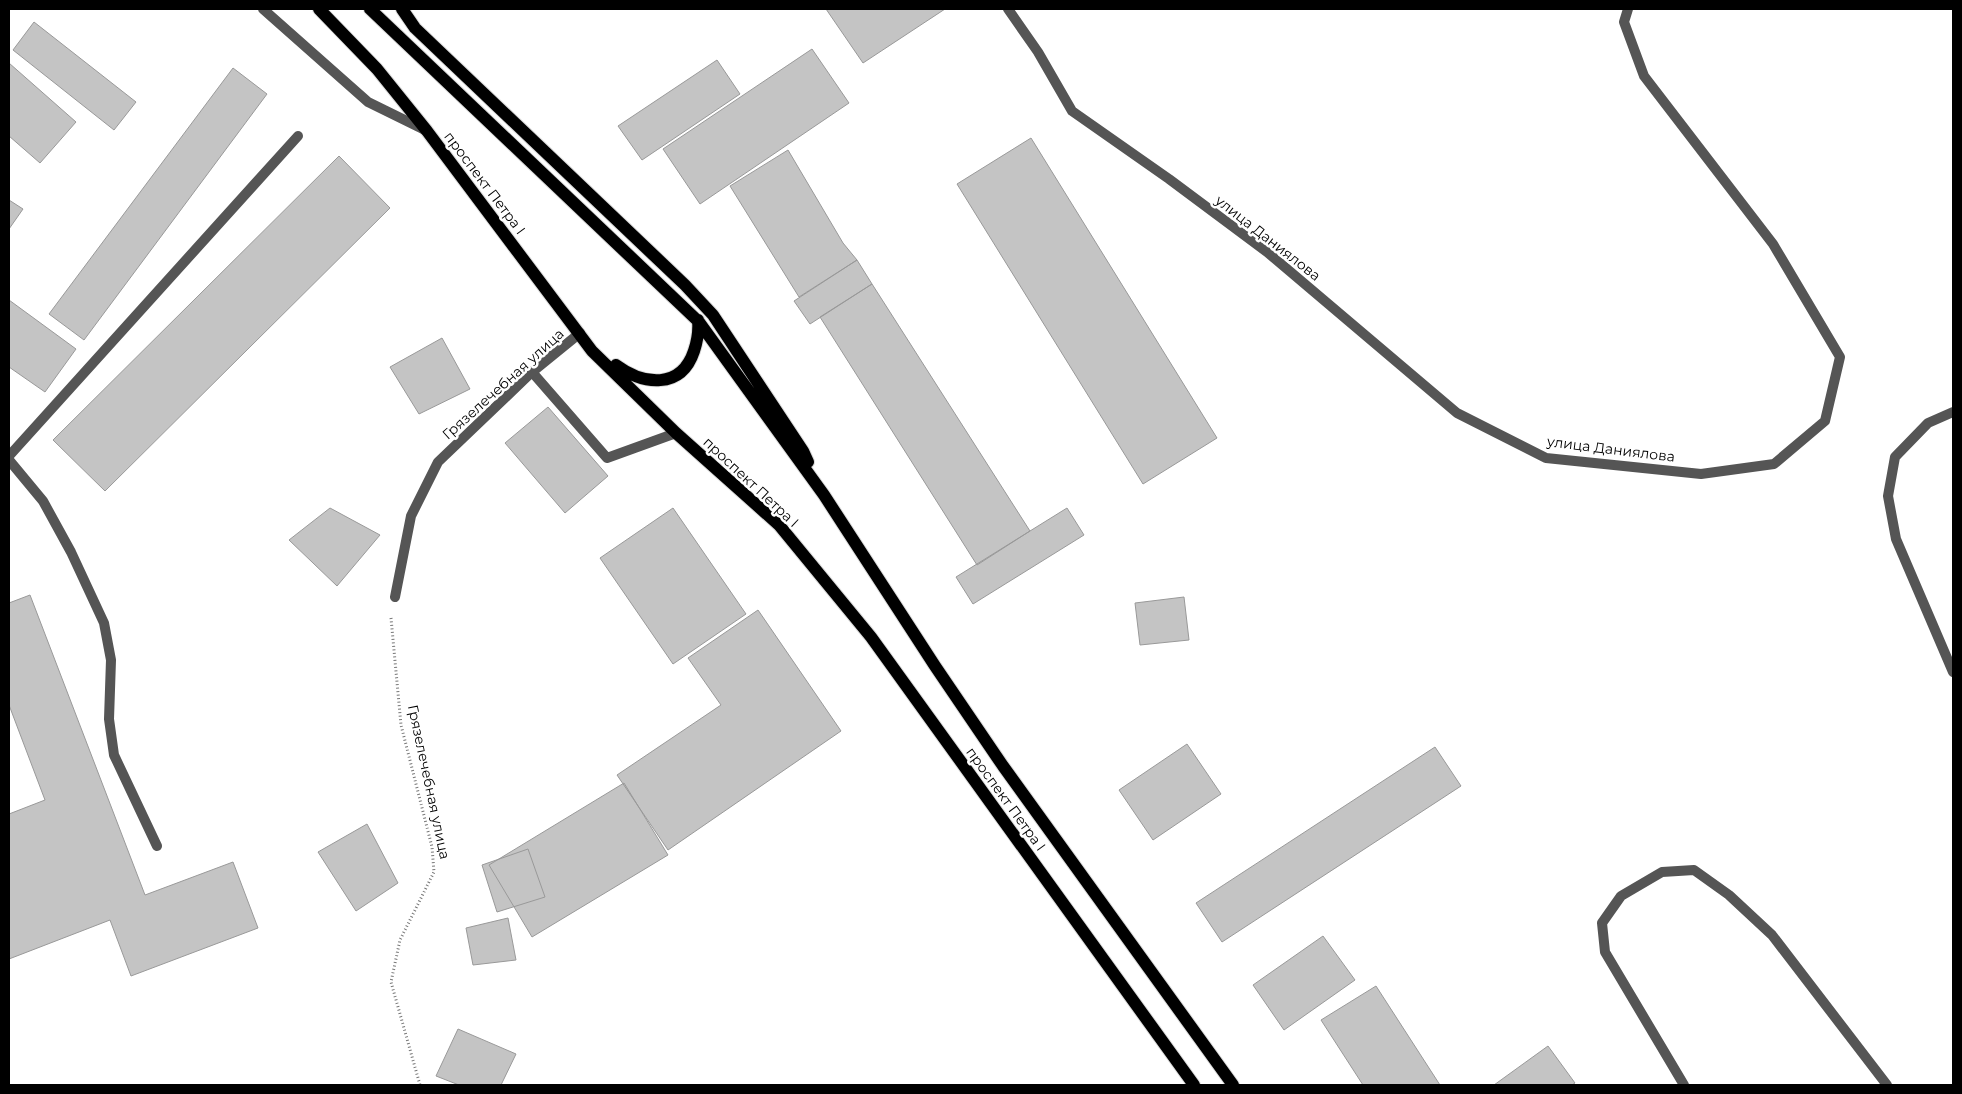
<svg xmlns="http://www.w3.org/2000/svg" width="1962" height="1094" viewBox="0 0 1962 1094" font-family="Montserrat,sans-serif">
	<rect width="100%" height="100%" fill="#fff"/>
	<!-- building -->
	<path fill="#c4c4c4" stroke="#999" d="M826,9H945L863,63Z
		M34,22L136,102L114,130L13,50Z
		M812,49L849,103L700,204L663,149Z
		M717,60L740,94L642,160L618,126Z
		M9,63L76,122L40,163L9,136Z
		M233,68L267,94L84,340L49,314Z
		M1031,138L1217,438L1143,484L957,184Z
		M788,150L843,243L857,260L799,297L730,186Z
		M339,156L390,208L105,491L53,440Z
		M9,200L23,209L9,229Z
		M857,260L872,284L810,324L794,301Z
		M872,284L1030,531L977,565L820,317Z
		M9,300L76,349L45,392L9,367Z
		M442,338L470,389L419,414L390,367Z
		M548,407L608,476L565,513L505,443Z
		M330,508L380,535L337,586L289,540Z
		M673,508L746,614L673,664L600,558Z
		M1067,508L1084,535L973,604L956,577Z
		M30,595L145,895L233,862L258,928L131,976L110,920L9,959V814L45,800L9,705V603Z
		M1184,597L1189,640L1140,645L1135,603Z
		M758,610L841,731L668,850L617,775L721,705L688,658Z
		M1187,744L1221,794L1153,840L1119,790Z
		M1435,747L1461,786L1222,942L1196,903Z
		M624,783L668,855L532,937L489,865Z
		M367,824L398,883L356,911L318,852Z
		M528,849L545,897L497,912L482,865Z
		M508,918L516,960L473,965L466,928Z
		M1323,936L1355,980L1284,1030L1253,985Z
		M1376,986L1440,1085H1363L1321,1020Z
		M458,1029L516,1054L501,1085H459L436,1076Z
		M1548,1046L1575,1083L1572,1085H1494Z"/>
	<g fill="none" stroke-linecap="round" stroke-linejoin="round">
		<!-- primary casing -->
		<g stroke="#dbdbdb" stroke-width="14">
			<path id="primary" d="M319,9L377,69L427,131L592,351L676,433L779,525L871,637L1194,1085
				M370,9L699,322L824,495L935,666L1003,766L1233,1085
				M402,9L415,28L685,285L713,315L803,451L808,462
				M616,365C643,385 681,390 694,351C697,342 699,330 698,320"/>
		</g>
		<!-- path -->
		<path stroke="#777" stroke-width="3" stroke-dasharray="1 2.5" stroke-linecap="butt" d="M391,618L401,725L432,847L434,872L400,940L391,982L420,1085"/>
		<!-- service -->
		<path stroke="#555" stroke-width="10" d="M532,372L607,458L676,433
			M1953,412L1928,423L1895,457L1888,496L1896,539L1953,672
			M9,456L298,136
			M9,460L43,501L71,552L104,623L111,660L109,719L114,755L157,846
			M1684,1085L1605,952L1602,923L1621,896L1662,872L1694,870L1729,895L1772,935L1887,1085"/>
		<!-- minor -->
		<path stroke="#555" stroke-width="10" d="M1008,9L1038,52L1072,111L1169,179L1267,252L1457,413L1546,458L1701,474L1774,464L1825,421L1840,357L1773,244L1644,76L1624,22L1628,9
			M395,597L411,516L438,462L532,372L580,333"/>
		<!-- tertiary -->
		<path stroke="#555" stroke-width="10" d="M263,9L368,102L425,130"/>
		<!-- primary -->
		<use href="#primary" stroke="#000" stroke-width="12"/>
	</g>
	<g text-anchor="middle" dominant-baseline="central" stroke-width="5" stroke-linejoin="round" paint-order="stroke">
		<!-- street labels -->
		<g font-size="14" fill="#000" stroke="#fff">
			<text transform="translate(485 183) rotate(53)">проспект Петра I</text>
			<text transform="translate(1268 238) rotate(38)">улица Даниялова</text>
			<text transform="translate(503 384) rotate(-42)">Грязелечебная улица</text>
			<text transform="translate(1611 449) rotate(7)">улица Даниялова</text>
			<text transform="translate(751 482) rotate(43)">проспект Петра I</text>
			<text transform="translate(429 782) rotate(78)">Грязелечебная улица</text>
			<text transform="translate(1006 799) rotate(54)">проспект Петра I</text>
		</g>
	</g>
	<!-- border -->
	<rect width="1962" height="1094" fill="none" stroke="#000000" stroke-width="20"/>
</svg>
